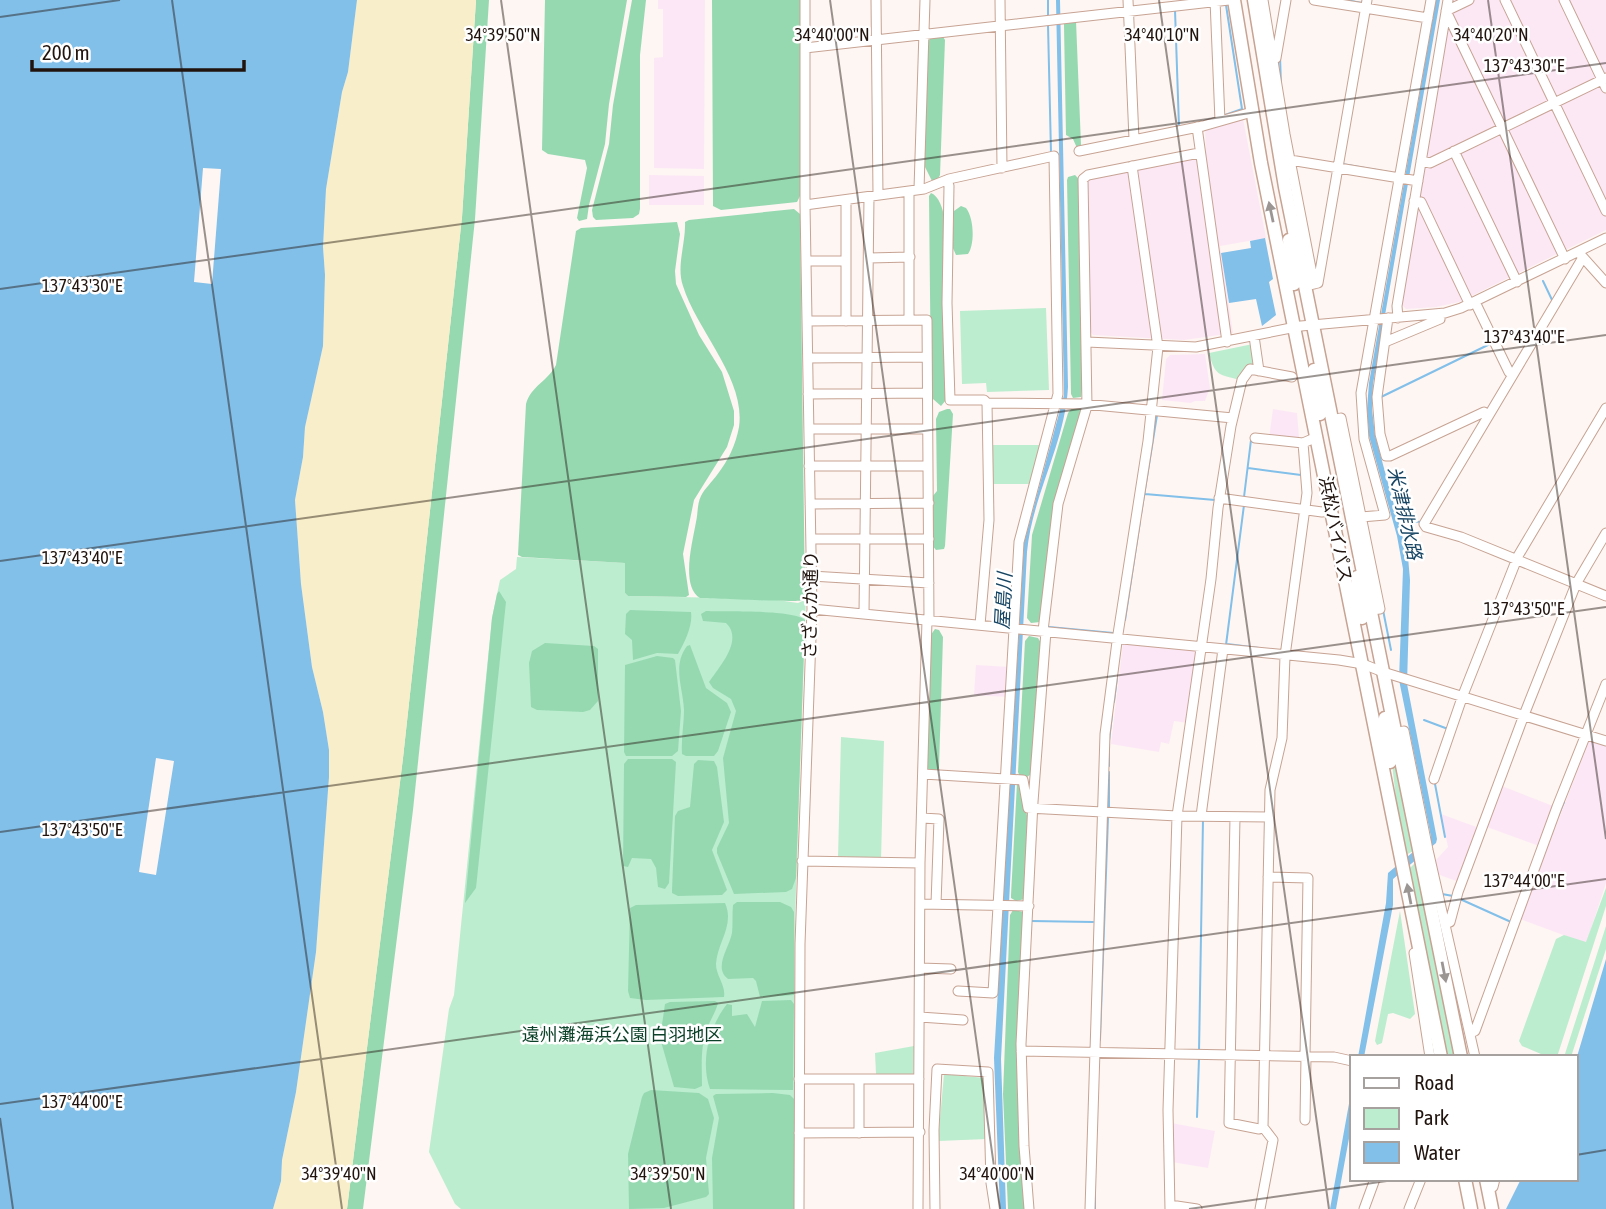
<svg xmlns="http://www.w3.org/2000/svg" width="1606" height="1209" viewBox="0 0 1606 1209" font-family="'Asap Condensed','Noto Sans JP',sans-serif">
	<rect width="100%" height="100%" fill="#fef6f3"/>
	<!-- commercial -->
	<path fill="#fce7f5" d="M1453,0H1606V230L1459,302L1436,307L1406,309L1402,305Z
		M1240,118L1243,119L1266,238L1220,246L1233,333L1184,340L1093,335L1090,331L1086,179L1206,155L1205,129Z"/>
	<!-- industrial -->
	<path fill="#fce7f6" d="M658,0H705L704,169L654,168V58L663,57V9H658Z
		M649,175L704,176V205H649Z
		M1205,354L1210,388L1205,401H1195L1191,403L1162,400L1166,359L1170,355Z
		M1273,409L1297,413L1299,437L1295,441L1269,438Z
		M1123,643L1195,650L1197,653L1188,723L1174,721L1169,744L1161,742L1159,752L1111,744Z
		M976,665L1010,667L1008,697L974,695Z
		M1589,741L1606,746V883L1587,941L1585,943L1520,919Z
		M1502,786L1553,806L1539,846L1487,827Z
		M1441,814L1479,828L1459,882L1437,874L1435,861L1448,847Z
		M1171,1123L1215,1131L1208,1168L1172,1162Z"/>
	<!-- green -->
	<path fill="#bcedcf" d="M1046,308L1049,390L987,392L986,383L962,384L960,311Z
		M1253,344L1257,365L1240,380C1218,374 1215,376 1209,353Z
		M993,445H1043L1032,484H992Z
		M517,557L626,563L625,593L628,596L770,599L798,603L805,600L806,595L795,919L794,1209H461L455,1204L429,1152L449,1009L454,995L492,618L500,580L516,569Z
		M1387,721L1413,851L1406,855L1397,807Z
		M841,737L884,741L881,860L838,859Z
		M1416,862L1456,1057H1447L1409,869Z
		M1606,888V906L1557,1057H1548L1522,1046L1519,1041L1556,939L1564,935L1586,942Z
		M1400,911L1415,1014L1410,1019L1393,1013L1388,1014L1382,1043L1377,1045L1375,1041Z
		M1606,926V949L1571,1057H1564Z
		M914,1046L913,1074H876L875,1053Z
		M944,1074L985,1078L987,1139L938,1141Z"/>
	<!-- forest -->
	<path fill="#96d9b1" d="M476,0H489L475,219L413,810L363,1209H347L403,758L462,217Z
		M545,0H627L609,104L605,144L589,205L587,219L579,221L577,218L587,168L585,160L548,154L542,150Z
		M632,0H646L640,55V209L639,214L633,218L596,220L593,217L592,210L609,144L613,105Z
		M712,0H800V196L797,202L721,210L713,206Z
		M1076,21L1081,145L1077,148L1073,139L1066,135L1064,26V23Z
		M942,35L945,40L940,175L938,179L932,181L924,165L928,43L931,36Z
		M1075,175L1078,178L1083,274V380L1081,397L1073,398L1071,394L1067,180L1068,177Z
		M931,193C939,196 943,209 944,217L946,400L941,406L933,399L931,390L929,196Z
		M961,206L966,208C974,218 975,244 968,254L956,255L952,246L954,211Z
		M794,209L800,214L805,600C798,603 715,598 700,598C680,586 693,540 696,522C698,514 697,504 701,496C705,488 712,482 717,475C728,461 736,444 739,427C746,379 697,331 683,286C676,266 686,243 685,222L689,220Z
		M677,222L680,234L675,271L676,284L699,335L722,372L734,411V425L727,447L694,500L683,554L689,595L686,597L628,596L625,593V563L522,557L518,555L526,404C531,386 548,381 556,365L576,231L581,228Z
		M1072,408H1078L1082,410L1055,503L1040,622L1031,623L1027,618L1032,535L1068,413Z
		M947,409H950L953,414L945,546L944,549L936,550L932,545V497L937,491L936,419L939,412Z
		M499,591L506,602L476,888L465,903L492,618L497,594Z
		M630,610L691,612C693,625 685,642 678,654L657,653L633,660L632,640L625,634L626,614Z
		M706,611C726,612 793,609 805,620L796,878L792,889L786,892L734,894L717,853V848L729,823L723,758L736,711L731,699L713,688L709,682C719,667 744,640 726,623L703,621L701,614Z
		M935,629L939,630L943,637L939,768L937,771H929L927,766L930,636Z
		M1029,636L1038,638L1041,643L1031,774L1026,778L1020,777L1018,772L1025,641Z
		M545,643L594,646L598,649V701L590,710L583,712L537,710L531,707L529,663L532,651Z
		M690,645L706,688L727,703L731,712L718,751L714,756H686L682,754C681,739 684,724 684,710C683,687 672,666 687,646Z
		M657,656L673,658L675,660L681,711L678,751L672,756H626L624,752L625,665Z
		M628,759H672L676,762L669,883L665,889L658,887L656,868L651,859L632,858L628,867L623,866L624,764Z
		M698,760L714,761L717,767L724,822L712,850L727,890L722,895L678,896L672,893V890L675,816L678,811L690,807L694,764Z
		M1017,783H1021L1028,821L1025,899L1016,901L1011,898V895Z
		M780,902L791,907L794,912V995L760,997L756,981L753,978L728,979C713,968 729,948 732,933C733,924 732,914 733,905L737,902Z
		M725,903C735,925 717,943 716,964C716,976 726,985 724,997L646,1000L630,998L628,991L630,908L636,905Z
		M1013,910L1024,912L1017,1051L1025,1209H1008L1003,1094L1010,915Z
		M791,1000L794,1004L793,1090L710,1089C700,1061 709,1027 727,1004L732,1005V1016L747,1014L755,1027L762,1001Z
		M715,1001L718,1003C716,1012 710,1020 707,1029C700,1049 702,1066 702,1086L695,1089L674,1087L660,1038L665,1004L670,1002Z
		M651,1090L699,1093L708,1099L714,1118L706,1158L709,1194L706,1197L664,1208L629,1209L628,1154L642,1097L644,1093Z
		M773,1093L790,1095L794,1099V1209H713L712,1158L719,1118L713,1096L716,1094Z"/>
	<!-- sand -->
	<path fill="#f8eec9" d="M357,0H476L462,217L403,758L347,1209H273L281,1181L282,1160L296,1092L316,952L329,777V750L323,712L312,667L301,584L295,500L303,457L305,427L323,346L325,275L323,247L326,189L342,92L348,72Z"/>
	<!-- water -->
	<path fill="#82bfe9" d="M0,0H357L348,72L342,92L326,189L323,247L325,275L323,346L305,427L303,457L295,500L301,584L312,667L323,712L329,750V777L316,952L296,1092L282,1160L281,1181L273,1209H0Z
		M1056,0H1060L1068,387C1065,444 1032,496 1027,552L1001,1059L1006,1209H1000L994,1058L1024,543L1064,395Z
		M1436,0H1440L1373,384L1372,409L1375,435L1408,557L1410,580L1407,684L1437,839L1436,843L1393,879V905L1364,1057H1358L1386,903L1388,873L1431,837L1399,680L1403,569L1397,536L1369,436L1367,409L1369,383Z
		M1265,238L1273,279L1269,282L1276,315L1262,326L1256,299L1229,303L1221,253L1251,248L1250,241Z
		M1606,959V1209H1506L1521,1179H1576V1060Z
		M1352,1087V1122L1336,1209H1330Z"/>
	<!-- pier -->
	<path fill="#fef6f3" d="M203,168L221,169L212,284L194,282Z
		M156,758L174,761L156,875L139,872Z"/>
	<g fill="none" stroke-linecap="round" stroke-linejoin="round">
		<!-- stream -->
		<path stroke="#82bfe9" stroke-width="2" d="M1048,0V16
			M1346,0L1362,3
			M1175,10L1179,127
			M1048,25L1051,153
			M1280,56L1281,85
			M1225,115L1242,109L1226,5
			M1204,121L1215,118
			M1342,164L1388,172
			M1543,281L1553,302
			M1381,397L1492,343
			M1248,468L1301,475
			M1145,494L1215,500
			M1244,497L1251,440
			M1141,514L1157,415
			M1396,520L1421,522
			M1383,610L1391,650
			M1125,620L1140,521
			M1049,627L1113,633
			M1227,644L1259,648
			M1226,645L1244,505
			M1114,702L1117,678
			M1424,720L1448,729
			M1109,741L1112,715
			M1109,766V750
			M1435,784L1445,837
			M1109,808V772
			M1558,816L1564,802
			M1442,894L1453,896
			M1460,899L1511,922
			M1031,921L1093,922
			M1100,1040L1108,817
			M1199,1052L1203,819
			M1197,1117L1199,1058
			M1095,1193V1209"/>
		<!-- minor casing -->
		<g stroke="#c7a393" stroke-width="11">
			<path id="minor" d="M876,0L878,195
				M1000,0L1002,168
				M1128,0L1134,139
				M1215,0L1220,121
				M1263,0L1285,134L1314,284
				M1314,0L1428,18
				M1469,0L1446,11L1565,259
				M1505,0L1606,211
				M1564,0L1606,88
				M805,48L1229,0
				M1274,58H1276L1286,0
				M1197,127L1227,342
				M1079,151L1203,126L1252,112
				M1454,151L1517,282
				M1290,160L1418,181
				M1421,161L1430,163L1606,78
				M947,180L949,186L947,303L950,400H984L987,403L989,520L980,625
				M919,189L925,0
				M1414,201L1421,202L1470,305
				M805,205L924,189L949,179L1054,156L1058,394L1019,542L993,993L958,991
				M1580,254L1606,283
				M869,258L910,257
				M1582,259L1424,524L1426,527L1461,537L1606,596
				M806,261H846
				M1305,286L1318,283L1367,0
				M1475,302L1509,372L1513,374
				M1388,318L1377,397L1380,434L1386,456H1390L1484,412L1489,415
				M1398,318L1397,306L1448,0
				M909,320V191
				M807,321L927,320L929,620
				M846,321V200
				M1254,336L1259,371
				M1087,342L1196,347L1301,326L1445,313L1461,308L1606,238
				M1385,342L1440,319L1439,314
				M808,358L927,357
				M808,394L927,393
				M987,403L1084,404L1233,418
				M1332,420L1341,418L1380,609L1371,610
				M809,429H928
				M1255,438L1303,443
				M809,466H928
				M1219,498L1322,512L1332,510
				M810,504L929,503
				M1361,517L1385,515L1364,439L1361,393L1431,0
				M811,539H929
				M811,576L929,583
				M812,609L1339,660L1363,664L1383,672L1606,741
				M864,614L869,197
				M1043,631L1058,504L1087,406L1083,179L1088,175L1199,153
				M1395,733L1404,731L1428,850L1475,1057
				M923,774L1023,780L1028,808L1177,816L1269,817
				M1434,779L1463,695L1518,556L1606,408
				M1201,816L1223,649
				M1235,817L1229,1123L1259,1129L1263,1127
				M922,818L939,819L936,904
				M802,861L920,863
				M1268,877L1308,878L1305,1056
				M920,904L1029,906
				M1445,923L1450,922L1458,892L1524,715L1576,584L1606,533
				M1421,952L1414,953L1430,1057
				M920,968L951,969
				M920,1017L963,1020
				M1470,1033L1475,1031L1557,807L1606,684
				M1021,1051L1334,1057L1352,1061
				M799,1079H919
				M859,1079V1133
				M1305,1120L1306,1056
				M799,1133L920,1132
				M1487,1188L1493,1187L1495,1179
				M1170,1205L1197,1209
				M799,1209L800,944L812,609L805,205V0
				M918,1209L920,863L927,620
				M935,1209L934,1130L937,1069L988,1072L991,1183L995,1209
				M1029,1209L1024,1146L1021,1044L1033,802L1046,631
				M1090,1209L1105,734L1118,634L1148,441L1158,347L1132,166
				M1170,1209L1168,1110L1177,816L1211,579L1218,508L1231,426L1242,380L1250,369L1292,377
				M1260,1209L1273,1140L1263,1127L1270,790L1282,738L1285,656L1307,493L1303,443L1317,437
				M1364,1209L1375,1179
				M1409,1209L1421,1179"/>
		</g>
		<!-- highway casing -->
		<g stroke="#c7a393" stroke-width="15">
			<path id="highway" d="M1234,0L1261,163L1441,1057
				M1254,0L1285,187L1461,1057
				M1289,240L1294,284
				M1314,370L1320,414
				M1357,577L1362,618
				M1385,718L1390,762
				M1465,1179L1471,1209
				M1486,1179L1492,1209"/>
		</g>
		<!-- minor -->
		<use href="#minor" stroke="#fff" stroke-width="9"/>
		<!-- highway -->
		<use href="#highway" stroke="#fff" stroke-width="12"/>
	</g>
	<!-- one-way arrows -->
	<defs><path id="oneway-solid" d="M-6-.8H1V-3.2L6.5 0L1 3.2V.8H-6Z" transform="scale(1.75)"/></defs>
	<g fill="#9b9593">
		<use href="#oneway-solid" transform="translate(1271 212) rotate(-102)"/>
		<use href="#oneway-solid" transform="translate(1409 894) rotate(-101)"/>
		<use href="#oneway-solid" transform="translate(1444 972) rotate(79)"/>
	</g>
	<!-- ticks -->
	<path fill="none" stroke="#21140e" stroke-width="2" stroke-opacity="0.45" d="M172,0L342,1209M501,0L671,1209M830,0L1000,1209M1159,0L1329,1209M1488,0L1606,839M0,17L120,0M0,289L1606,63M0,561L1606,335M0,832L1606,607M0,1104L1606,879M0,1118L13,1209M1576,1155L1606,1150M1189,1209L1401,1179"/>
	<g text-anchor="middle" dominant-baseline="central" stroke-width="5" stroke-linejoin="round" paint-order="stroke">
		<!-- street labels -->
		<g font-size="18" fill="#21140e" stroke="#fff">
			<text transform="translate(1336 529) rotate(79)">浜松バイパス</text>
			<text transform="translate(810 605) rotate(-89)">さざんか通り</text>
		</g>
		<!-- park labels -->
		<g font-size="18" fill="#0b4128" stroke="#fff">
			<text x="622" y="1034">遠州灘海浜公園 白羽地区</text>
		</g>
		<!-- water labels -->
		<g font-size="19" font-style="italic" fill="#174563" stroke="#fff">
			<text transform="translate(1405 513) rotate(77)">米津排水路</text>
			<text transform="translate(1003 601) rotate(-87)">屋島川</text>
		</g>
	</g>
	<g font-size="18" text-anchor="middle" fill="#21140e" stroke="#fff" stroke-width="5" stroke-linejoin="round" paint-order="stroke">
		<text x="503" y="41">34°39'50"N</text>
		<text x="832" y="41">34°40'00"N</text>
		<text x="1162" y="41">34°40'10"N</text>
		<text x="1491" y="41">34°40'20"N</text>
		<text x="1524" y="72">137°43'30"E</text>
		<text x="82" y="292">137°43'30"E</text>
		<text x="1524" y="343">137°43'40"E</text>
		<text x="82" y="564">137°43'40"E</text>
		<text x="1524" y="615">137°43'50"E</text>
		<text x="82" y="836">137°43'50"E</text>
		<text x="1524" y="887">137°44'00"E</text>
		<text x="82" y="1108">137°44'00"E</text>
		<text x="339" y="1180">34°39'40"N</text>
		<text x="668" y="1180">34°39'50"N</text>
		<text x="997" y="1180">34°40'00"N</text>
	</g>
	<!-- legend -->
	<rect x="1350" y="1055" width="228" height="126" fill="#ffffff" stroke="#a6a19f" stroke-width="2"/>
	<rect x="1364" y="1078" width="35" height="10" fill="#ffffff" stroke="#a6a19f" stroke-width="2"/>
	<text x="1414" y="1090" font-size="21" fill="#21140e">Road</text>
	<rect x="1364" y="1108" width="35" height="21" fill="#bcedcf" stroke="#a6a19f" stroke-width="2"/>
	<text x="1414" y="1125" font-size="21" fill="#21140e">Park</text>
	<rect x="1364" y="1142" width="35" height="21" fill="#82bfe9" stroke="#a6a19f" stroke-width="2"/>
	<text x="1414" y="1160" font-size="21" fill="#21140e">Water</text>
	<!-- scale -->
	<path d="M32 60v10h212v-10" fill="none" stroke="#21140e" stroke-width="3.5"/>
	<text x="42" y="60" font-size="21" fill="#21140e" stroke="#ffffff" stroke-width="5" paint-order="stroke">200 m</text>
</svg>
